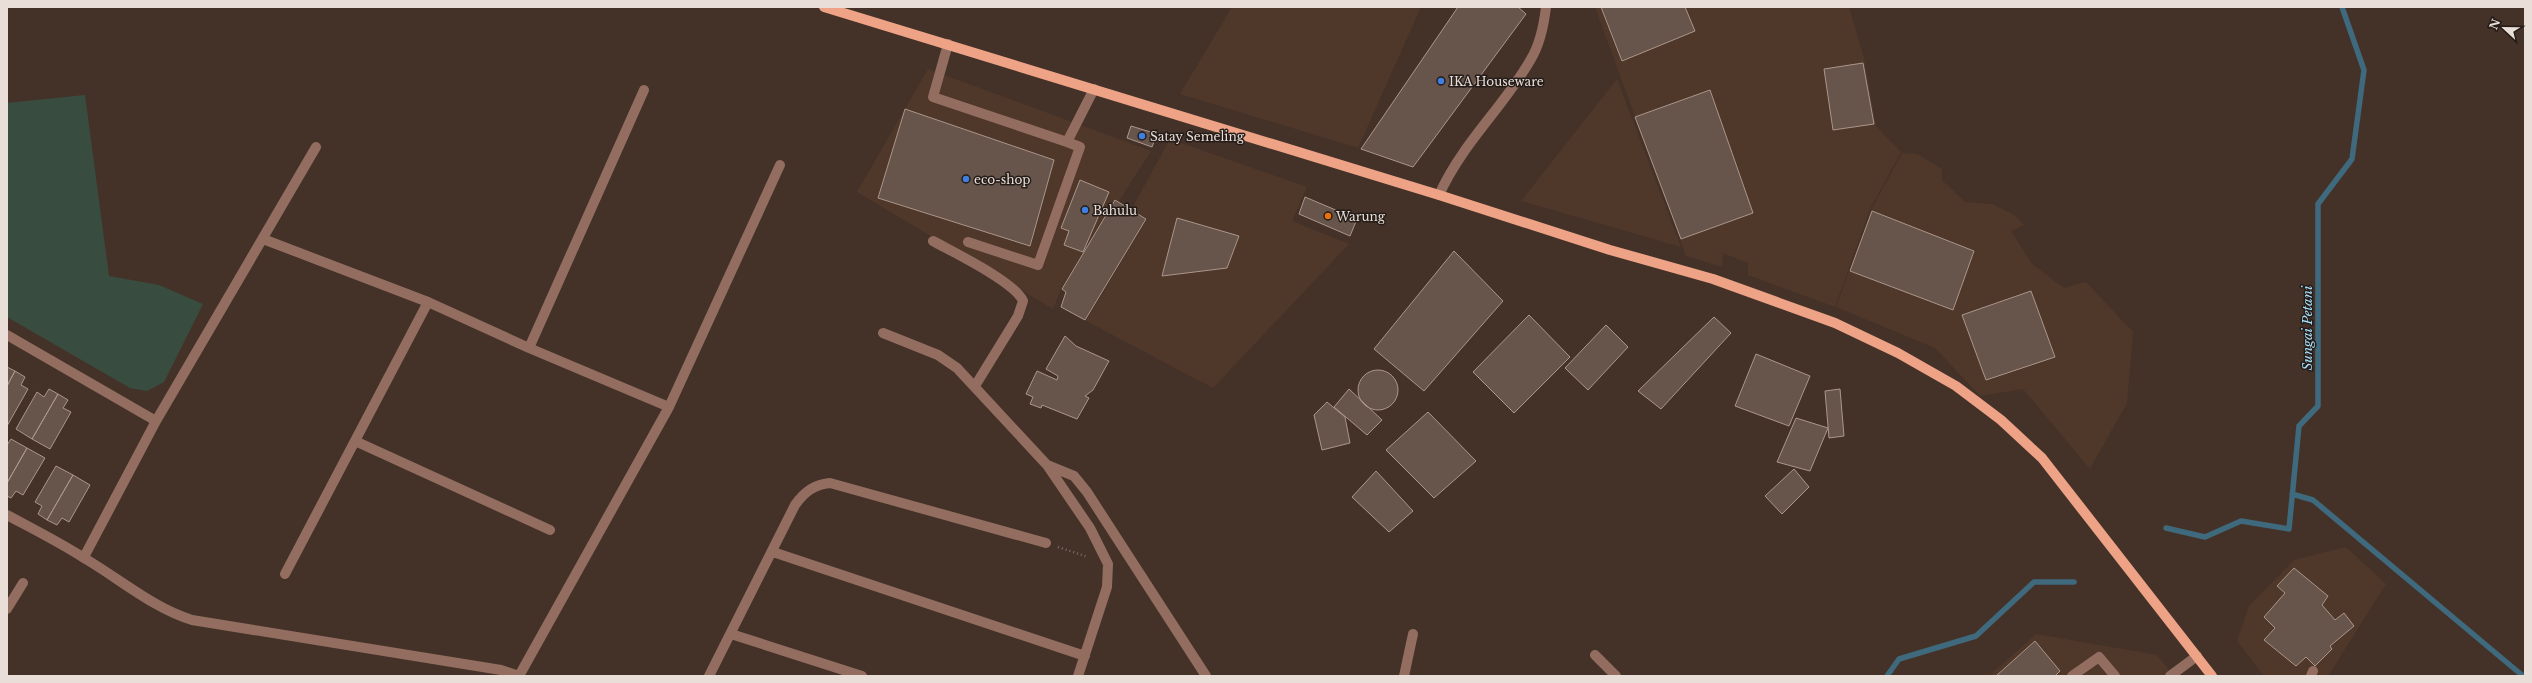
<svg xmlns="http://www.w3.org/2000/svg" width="2532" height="683" viewBox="0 0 2532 683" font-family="'Libre Baskerville',serif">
	<rect width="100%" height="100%" fill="#443229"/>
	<!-- built -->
	<path fill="#4f372a" d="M1232,7H1421L1358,148L1180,94Z
		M1595,7H1849L1864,58L1876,126L1901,152L1870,209L1835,307L1748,275V263L1723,253L1722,267L1686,256Z
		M928,69L1151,151L1119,201L1115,199L1061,289L1053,309L857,192Z
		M1617,79L1681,247L1521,201Z
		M1170,139L1307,187L1292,221L1349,244L1213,388L1086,321L1147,219L1132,208Z
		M1902,153L1917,154L1942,169V180L1965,202L1992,204L2014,215L2024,225L2011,231L2032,264L2064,288L2086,282L2133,332L2127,403L2090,469L2023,389L1980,396L1935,348L1836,307L1871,210Z
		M2346,547L2386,584L2328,676H2264L2237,641L2249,606L2294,560Z
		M2036,634L2157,655L2174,676H1989Z"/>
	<!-- green -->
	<path fill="#384d40" d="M85,95L109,276L159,285L203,304L164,382L147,391L130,388L7,317V103Z"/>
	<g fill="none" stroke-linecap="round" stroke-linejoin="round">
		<!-- stream -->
		<path stroke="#3f697c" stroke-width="5.5" d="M2292,494L2313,500L2523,676
			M2166,528L2205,537L2241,521L2289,529L2299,426L2318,406V204L2352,159L2364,70L2342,7
			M1887,676L1899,659L1976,636L2034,582H2074"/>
	</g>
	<!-- building -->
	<path fill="#67544a" stroke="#ab968b" d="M1458,7H1518L1526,14L1413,167L1361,149Z
		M1601,7H1685L1695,31L1622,61Z
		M1863,63L1874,124L1833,130L1824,69Z
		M1710,90L1753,213L1681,239L1635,117Z
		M905,109L1054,160L1030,246L878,198Z
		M1131,126L1157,134L1152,147L1127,138Z
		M1080,180L1109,192L1083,252L1064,245L1069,231L1061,228Z
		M1305,197L1357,219L1350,236L1299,214Z
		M1115,200L1146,219L1085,320L1061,307L1066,292L1062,289Z
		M1872,211L1974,251L1953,310L1850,271Z
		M1177,218L1239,236L1227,268L1162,276Z
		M1454,251L1503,301L1424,391L1374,349Z
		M2031,291L2055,357L1986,380L1962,315Z
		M1529,315L1570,357L1514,413L1473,372Z
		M1714,317L1731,333L1661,409L1638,391Z
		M1606,325L1628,347L1588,390L1565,368Z
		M1065,336L1076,346L1109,361L1093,390L1085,396L1089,398L1077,419L1042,405L1041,408L1030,404L1033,397L1026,394L1037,371L1057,380L1058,376L1046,369Z
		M1756,354L1810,376L1789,426L1735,406Z
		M7,367L15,371L7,386Z
		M1358 390a20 20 0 1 1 40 0a20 20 0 1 1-40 0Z
		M15,371L25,377L21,385L28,389L7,426V386Z
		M49,389L58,394L32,439L16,429L37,392L44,397Z
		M1349,389L1382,420L1367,435L1334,407Z
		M1840,389L1844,436L1829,438L1825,391Z
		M58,394L68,400L63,408L71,412L50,449L32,439Z
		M1327,402L1345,417L1350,443L1322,450L1314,415Z
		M1428,412L1476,461L1434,498L1386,450Z
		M1796,418L1828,428L1810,471L1777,462Z
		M11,439L27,448L7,483V445Z
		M27,448L45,458L23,495L16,491L11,498L7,496V483Z
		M56,466L73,475L47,520L38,514L42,506L35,502Z
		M1794,469L1809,487L1782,514L1765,496Z
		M1376,471L1413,511L1389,532L1352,497Z
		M73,475L90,485L69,522L62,518L57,525L47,520Z
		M2294,568L2328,596L2322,605L2335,620L2344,613L2354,626L2330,646L2332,649L2315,666L2306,657L2296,666L2264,640L2275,628L2264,617L2285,593L2277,586Z
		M2035,641L2060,671L2055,676H1996Z"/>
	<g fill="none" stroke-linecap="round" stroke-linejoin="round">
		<!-- path -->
		<path stroke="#7e6f67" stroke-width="2.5" stroke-dasharray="1 3" stroke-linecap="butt" d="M1058,547L1088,557"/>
		<!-- minor -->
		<path stroke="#936e60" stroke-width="10" d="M948,44L933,97L1067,142L1094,89
			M1439,195C1463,142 1503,108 1531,59C1540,44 1544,24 1546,7
			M263,239L428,302L529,348L669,407
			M933,241C953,252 1015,282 1023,301L1018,316L975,386
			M968,242L1038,265L1080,147L1067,142
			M883,333L938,355L957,368L1047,465L1090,528L1108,564L1107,587L1078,676
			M7,335L156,421
			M529,348L644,90
			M355,441L550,530
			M1047,465L1074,476L1087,492L1206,676
			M7,515C33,529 59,542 84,558C120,579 153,608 192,620L501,670L519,676L669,407L780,165
			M773,552L1085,656
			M84,557L156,421L316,147
			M285,574L428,302
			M7,609L23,583
			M731,634L862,676
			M1595,655L1616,676
			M709,676L795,505C805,491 814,485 830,483L1046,543
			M1404,676L1413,634
			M2072,676L2099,657L2115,676
			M2170,676L2197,656
			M2311,676L2313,671"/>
		<!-- major -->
		<path stroke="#efa386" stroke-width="10" d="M824,7L1439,195L1610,250L1713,279L1835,323L1898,353L1956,386L2001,420L2042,458L2212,676"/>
	</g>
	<!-- markers -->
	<g fill="#3f7fe0" stroke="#241c18" stroke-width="1.5">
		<circle cx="1441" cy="81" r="4"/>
		<circle cx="1142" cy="136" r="4"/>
		<circle cx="966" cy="179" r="4"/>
		<circle cx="1085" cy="210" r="4"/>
	</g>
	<circle fill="#e8710a" stroke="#241c18" stroke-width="1.5" cx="1328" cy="216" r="4"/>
	<g text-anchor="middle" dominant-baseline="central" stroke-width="3" stroke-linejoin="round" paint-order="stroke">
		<!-- poi labels -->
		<g font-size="12" fill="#e9ded8" stroke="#241c18" text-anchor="start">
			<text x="1449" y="81">IKA Houseware</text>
			<text x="1150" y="136">Satay Semeling</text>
			<text x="974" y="179">eco-shop</text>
			<text x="1093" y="210">Bahulu</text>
			<text x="1336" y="216">Warung</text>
		</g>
		<!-- water labels -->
		<g font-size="13" font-style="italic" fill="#a8e1fc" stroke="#241c18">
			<text transform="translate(2307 328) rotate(-90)">Sungai Petani</text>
		</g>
	</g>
	<!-- border -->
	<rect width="2532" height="683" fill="none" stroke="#e9ded8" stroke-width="16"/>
	<!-- north arrow -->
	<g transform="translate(2504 28) rotate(292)" stroke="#241c18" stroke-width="3" paint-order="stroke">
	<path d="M0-3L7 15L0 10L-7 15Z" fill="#e9ded8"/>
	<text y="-6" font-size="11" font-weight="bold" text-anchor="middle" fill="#e9ded8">N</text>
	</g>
</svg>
